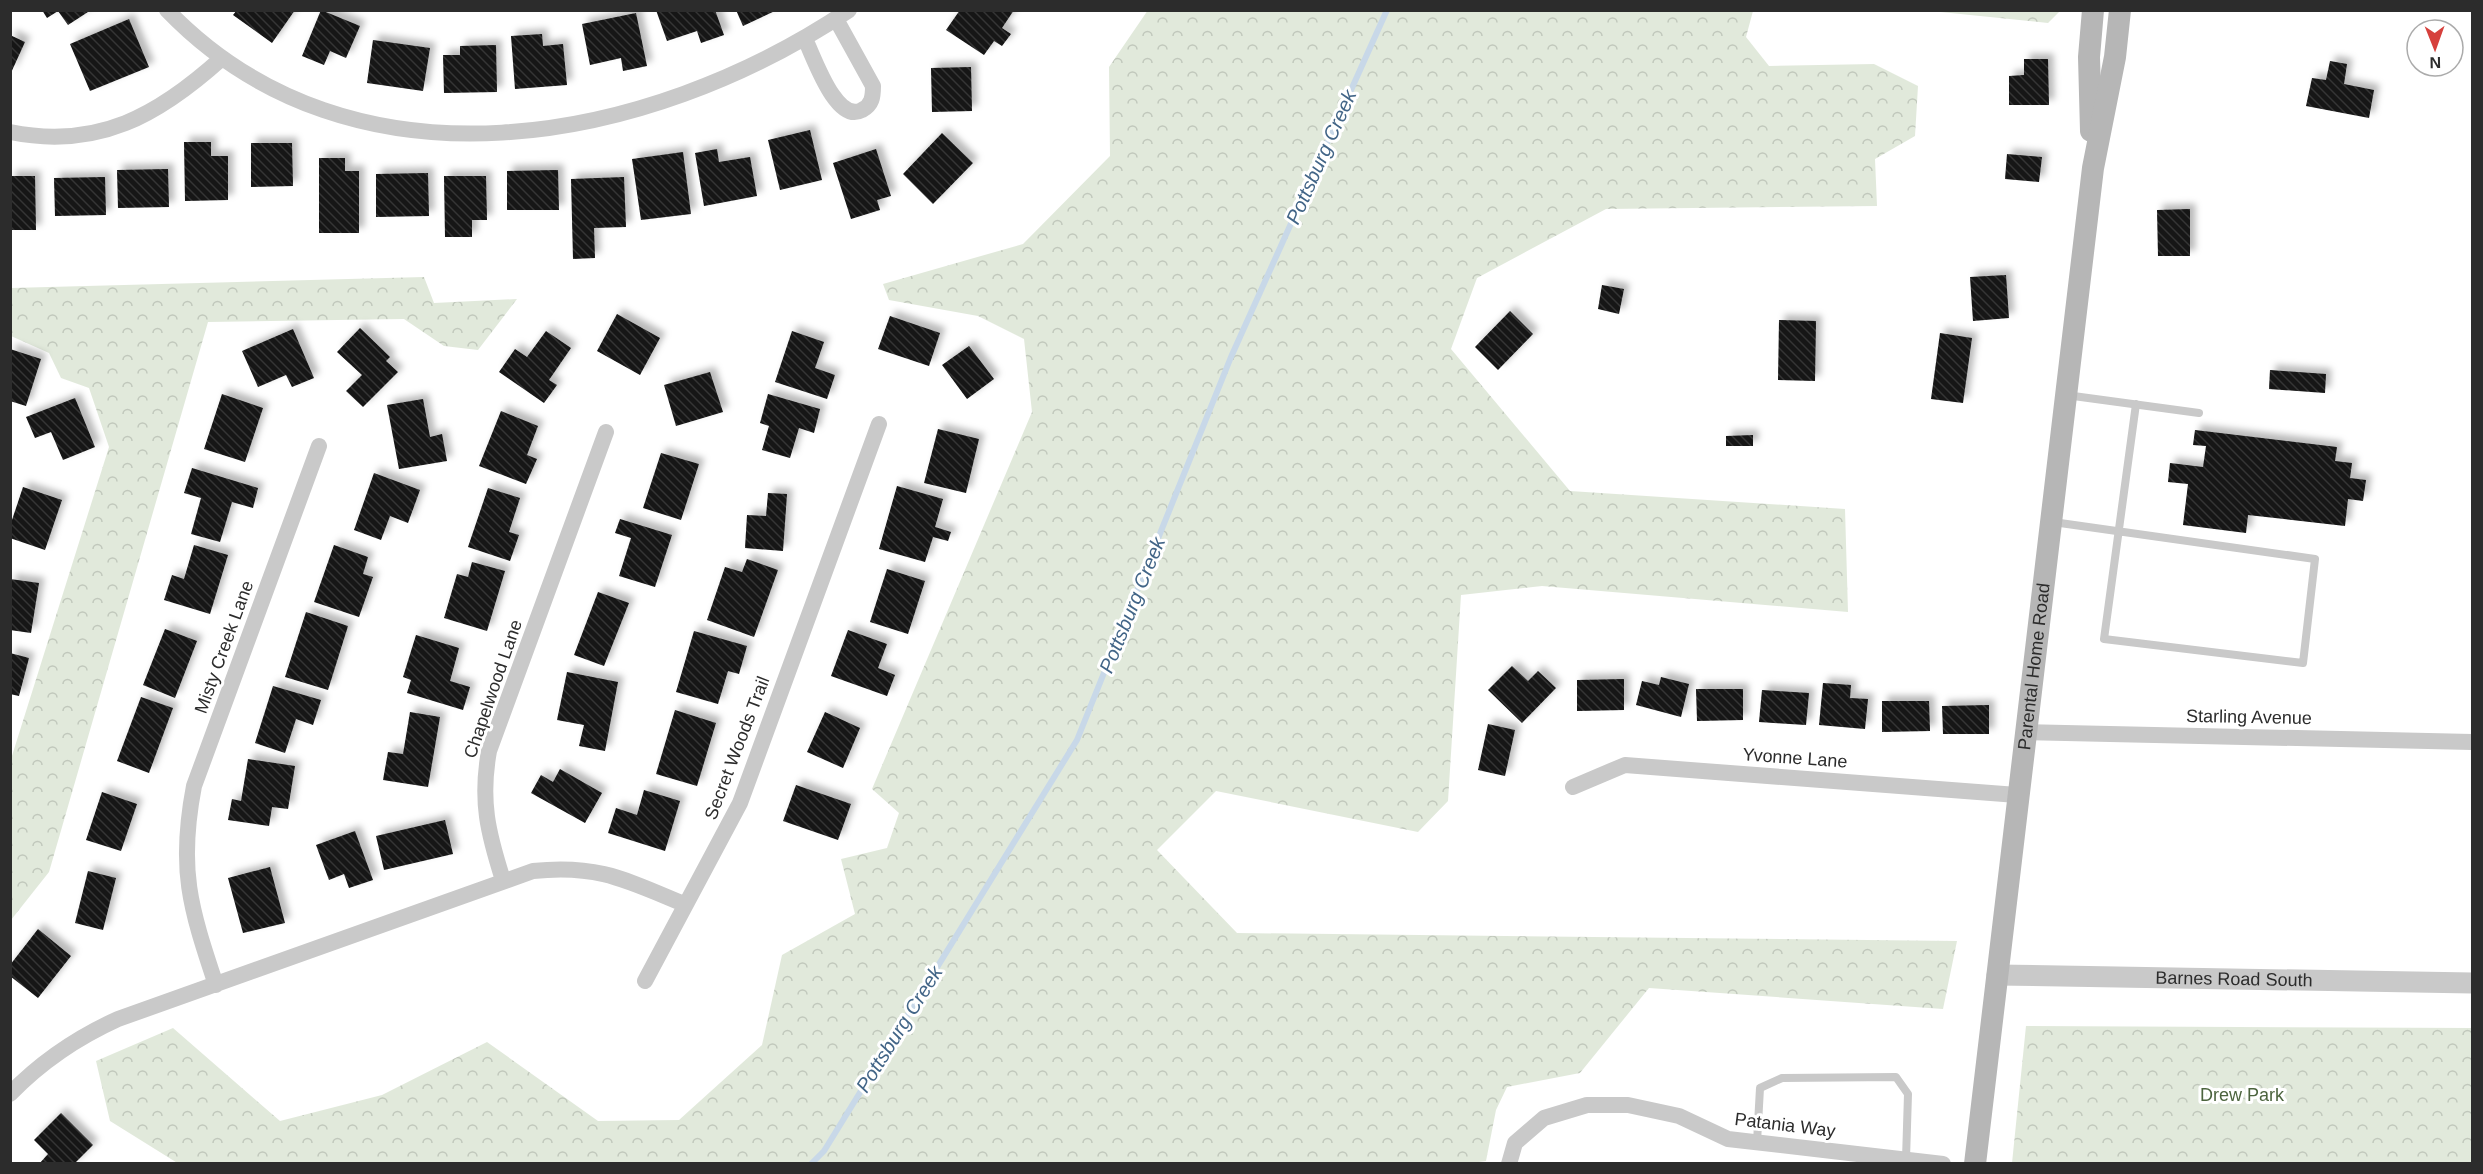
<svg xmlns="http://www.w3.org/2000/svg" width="2483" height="1174" viewBox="0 0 2483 1174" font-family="Helvetica,sans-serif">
	<defs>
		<pattern id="forest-crowns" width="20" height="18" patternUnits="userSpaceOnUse" patternTransform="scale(1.5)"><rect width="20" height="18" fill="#e1e9db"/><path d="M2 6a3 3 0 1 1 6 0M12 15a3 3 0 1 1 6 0" fill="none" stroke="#c1c8bc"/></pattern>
		<pattern id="building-back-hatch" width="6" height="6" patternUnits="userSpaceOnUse" patternTransform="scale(1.5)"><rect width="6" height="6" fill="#131313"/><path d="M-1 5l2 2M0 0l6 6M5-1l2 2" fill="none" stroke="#363636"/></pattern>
		<filter id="shadow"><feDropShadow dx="5.5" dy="-5.5" stdDeviation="3" flood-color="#0004"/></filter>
	</defs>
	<rect width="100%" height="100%" fill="#fff"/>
	<!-- forest -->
	<path fill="url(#forest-crowns)" d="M1148,10L1753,11L1746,37L1769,66L1874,64L1918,86L1915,136L1875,159L1877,206L1606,209L1477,278L1451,349L1570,491L1845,509L1848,612L1542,586L1461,595L1448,801L1418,832L1216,791L1157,850L1237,933L1957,941L1943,1009L1649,988L1580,1073L1507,1087L1496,1110L1486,1161L1472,1163L179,1164L110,1121L96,1061L173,1028L280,1121L382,1095L487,1042L598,1121L679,1120L762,1045L782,955L855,914L841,859L887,848L899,813L872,789L1032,412L1024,339L978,316L889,300L883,284L1023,244L1110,156L1109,67Z
		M1931,11H2060L2048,23Z
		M424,277L434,303L517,299L478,350L444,346L404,319L208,322L49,872L11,920V759L109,447L89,388L61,378L49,353L11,336V288Z
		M2026,1026L2472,1028V1163H2012Z"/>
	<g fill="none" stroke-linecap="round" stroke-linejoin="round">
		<!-- stream -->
		<path stroke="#c8d8e8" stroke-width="6" d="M811,1164L824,1151L1077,740L1231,357L1387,10"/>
	</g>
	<!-- building -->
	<path fill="url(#building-back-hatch)" filter="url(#shadow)" d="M42,10H91L68,25L58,11L47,18Z
		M237,10H295L272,43L233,15Z
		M321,10L360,26L346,58L330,51L324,65L302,56Z
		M656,10H715L724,35L701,43L697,31L667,41Z
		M736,10H777L743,26Z
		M960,10H1014L1002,28L1011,34L1002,46L994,41L984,55L946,30Z
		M636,13L647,66L623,71L621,58L590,65L582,24Z
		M129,19L149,67L90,91L70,44Z
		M542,34L543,46L563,44L567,85L515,89L511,36Z
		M10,35L25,42L10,75Z
		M373,40L430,48L423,91L367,83Z
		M496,45L497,92L444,93L443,55H460V46Z
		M2024,59H2048L2049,105H2009V76L2024,75Z
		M2330,61L2347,64L2344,84L2374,90L2369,118L2306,106L2312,78L2326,80Z
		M971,67L972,111L932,112L931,68Z
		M810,130L822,180L780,190L768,140Z
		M942,133L973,163L933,204L903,174Z
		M184,142H211V156H228V200L185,201Z
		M251,143H292L293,186L251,187Z
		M717,149L719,162L750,157L757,196L704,206L695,153Z
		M876,149L891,196L877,200L880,210L851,219L833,163Z
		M683,152L691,214L641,220L632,159Z
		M2007,154L2042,157L2039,182L2005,179Z
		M319,158H345V171H359V233H319Z
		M168,169L169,207L118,208L117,170Z
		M558,170L559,210H507V171Z
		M428,173L429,216L376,217V174Z
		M10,176H35L36,230H10Z
		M444,176H486L487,220H472V237H445Z
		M105,177L106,215L55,216L54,178Z
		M624,177L626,227L594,228L595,258L573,259L571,179Z
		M2190,209V256H2158L2157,210Z
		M2006,275L2009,318L1973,321L1970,277Z
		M1602,285L1624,289L1619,314L1598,309Z
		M1510,311L1533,334L1498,370L1475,347Z
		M617,314L660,338L640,375L597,351Z
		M890,316L940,333L929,366L878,349Z
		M1779,320L1816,321L1815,381L1778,380Z
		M360,328L390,357L386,361L398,372L363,407L346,391L362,375L337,352Z
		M293,329L314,378L292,387L286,375L258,387L242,351Z
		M546,331L571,348L549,380L557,385L544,403L499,372L515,349L527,357Z
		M792,331L824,342L815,368L835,375L827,399L775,382Z
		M1940,333L1972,338L1963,403L1931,399Z
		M969,346L994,379L967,399L942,365Z
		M10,349L41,359L26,406L10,401Z
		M2270,370L2326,374L2325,393L2269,389Z
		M710,372L723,412L676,426L664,385Z
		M222,394L263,408L245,462L204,449Z
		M768,394L820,409L814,433L799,428L790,458L762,450L769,426L760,423Z
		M75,398L95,447L63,460L51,432L35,438L26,417Z
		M423,399L430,437L442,434L447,461L399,469L387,405Z
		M501,411L538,426L527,455L537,459L526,484L479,466Z
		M938,429L979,439L966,493L924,483Z
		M2195,430L2337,447L2335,461L2352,463L2350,478L2366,480L2363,501L2348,499L2345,526L2248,515L2246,533L2183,525L2188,484L2168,482L2170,463L2203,467L2206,446L2193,445Z
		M1753,435V446H1726V436Z
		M661,453L699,464L681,520L643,508Z
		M192,468L258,488L253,508L232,502L220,542L191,534L201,498L184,493Z
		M374,473L420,490L408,523L390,516L381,540L354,530Z
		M897,486L943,499L935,527L951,532L948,541L933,537L925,562L879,549Z
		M23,487L62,500L45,550L10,538V526Z
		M488,488L520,498L509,532L519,535L510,561L468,547Z
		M768,493L787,494L783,551L745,548L747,515L766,516Z
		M620,519L672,535L655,587L619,576L631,538L615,533Z
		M194,545L228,555L210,614L164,600L172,575L184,579Z
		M334,545L368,557L363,574L373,577L359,617L314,602Z
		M747,559L778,570L754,637L707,620L725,567L742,572Z
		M472,562L505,571L487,631L444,618L457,574L468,577Z
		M887,569L925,581L908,634L870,622Z
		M10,579L39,583L31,633L10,630Z
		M598,592L629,603L604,666L574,655Z
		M306,612L348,626L328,690L285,677Z
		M165,629L197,641L175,698L143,685Z
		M848,630L887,644L878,668L895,675L887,696L831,676Z
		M694,631L747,646L739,674L728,671L718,704L676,692Z
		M416,635L459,648L450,681L470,687L463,710L407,693L411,680L403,677Z
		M10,653L29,658L19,696L10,694Z
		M1512,666L1528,681L1538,671L1556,688L1522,723L1488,690Z
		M567,672L618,682L605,751L579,746L584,725L557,720Z
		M1661,677L1689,684L1681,717L1636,705L1642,681L1659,685Z
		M1624,679V710L1577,711V680Z
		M1823,683L1851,685L1850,698L1868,699L1865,729L1819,725Z
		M273,686L321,700L313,725L296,719L285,753L255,743Z
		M1696,689H1743V720L1697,721Z
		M1762,690L1809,693L1806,725L1759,722Z
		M141,697L173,708L149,773L117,761Z
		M1882,701H1929L1930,731L1882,732Z
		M1989,705V734H1943L1942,706Z
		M675,710L716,723L697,786L656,774Z
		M410,712L440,717L428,787L383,780L388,752L403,754Z
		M825,712L860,728L843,768L807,752Z
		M1488,724L1515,730L1505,776L1478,770Z
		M248,759L295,766L288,809L272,807L269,826L228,820L232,799L241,801Z
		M560,769L602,793L585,823L531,793L541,775L553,782Z
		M796,785L851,804L838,840L783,821Z
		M644,790L680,801L665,851L608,833L616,808L637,815Z
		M102,792L137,804L121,851L86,840Z
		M445,820L453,854L384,870L376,836Z
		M355,831L373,880L349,888L344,874L329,880L316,845Z
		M270,867L285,923L243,933L228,878Z
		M88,871L116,878L103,930L75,923Z
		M38,929L71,956L38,998L10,976V965Z
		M61,1113L93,1145L74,1164H39L48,1154L34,1140Z"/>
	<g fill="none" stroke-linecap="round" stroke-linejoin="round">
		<!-- service -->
		<path stroke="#c9c9c9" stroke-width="8" d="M2066,395L2199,413
			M2053,522L2315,559L2303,663L2104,639L2136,404
			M1757,1142L1760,1088L1782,1078L1896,1077L1908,1094L1906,1159"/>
		<!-- minor -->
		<path stroke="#c9c9c9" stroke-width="16" d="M167,10C352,202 648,145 849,10
			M805,39C814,57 836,124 862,110C872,105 873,97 873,86L836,19
			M10,132C98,150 159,115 222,58
			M2025,732L2472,742
			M1573,787L1625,765L2017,795
			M503,880C488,833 480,801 489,751L606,432
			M645,981L740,803L879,424
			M216,985C190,907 178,869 194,786L319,446
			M10,1094C42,1061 76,1038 118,1019L533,871C597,864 626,880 684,904
			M1509,1164L1515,1143L1544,1118L1587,1105H1628L1679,1116L1728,1139L1943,1164"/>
		<!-- tertiary -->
		<path stroke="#c9c9c9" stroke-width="21" id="s1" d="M1997,975L2472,983"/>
		<!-- secondary -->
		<g stroke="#b6b6b6" stroke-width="22">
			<path d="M2091,131L2089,57L2093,10"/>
			<path id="s2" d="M1975,1164L2093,168L2115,57L2120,10"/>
		</g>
	</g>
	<g text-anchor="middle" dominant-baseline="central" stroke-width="6" stroke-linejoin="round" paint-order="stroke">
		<!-- street labels -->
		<g font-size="18" fill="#2c2c2c" stroke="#fff">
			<text transform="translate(224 647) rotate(-70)">Misty Creek Lane</text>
			<text stroke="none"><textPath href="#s2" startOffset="501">Parental Home Road</textPath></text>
			<text transform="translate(493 689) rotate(-71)">Chapelwood Lane</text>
			<text transform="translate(2249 717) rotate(1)">Starling Avenue</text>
			<text transform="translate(737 748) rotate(-69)">Secret Woods Trail</text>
			<text transform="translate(1795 758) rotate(4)">Yvonne Lane</text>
			<text stroke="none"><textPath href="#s1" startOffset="237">Barnes Road South</textPath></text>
			<text transform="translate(1785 1125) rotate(7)">Patania Way</text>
		</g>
		<!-- park labels -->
		<g font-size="18" fill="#4c643e" stroke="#fff">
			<text x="2242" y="1095">Drew Park</text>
		</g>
		<!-- water labels -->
		<g font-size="20" font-style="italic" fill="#426587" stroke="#fff">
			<text transform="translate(1321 157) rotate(-66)">Pottsburg Creek</text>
			<text transform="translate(1132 605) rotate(-68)">Pottsburg Creek</text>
			<text transform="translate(899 1029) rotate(-58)">Pottsburg Creek</text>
		</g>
	</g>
	<!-- border -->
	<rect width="2483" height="1174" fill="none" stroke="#2c2c2c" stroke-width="24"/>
	<!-- north arrow -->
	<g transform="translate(2435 48) rotate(179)"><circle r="28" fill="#ffffff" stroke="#ababab" stroke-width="1.5"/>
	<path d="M0-4.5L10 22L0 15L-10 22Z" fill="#d6403c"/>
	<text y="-9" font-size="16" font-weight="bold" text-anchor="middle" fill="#2c2c2c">N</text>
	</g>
</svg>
